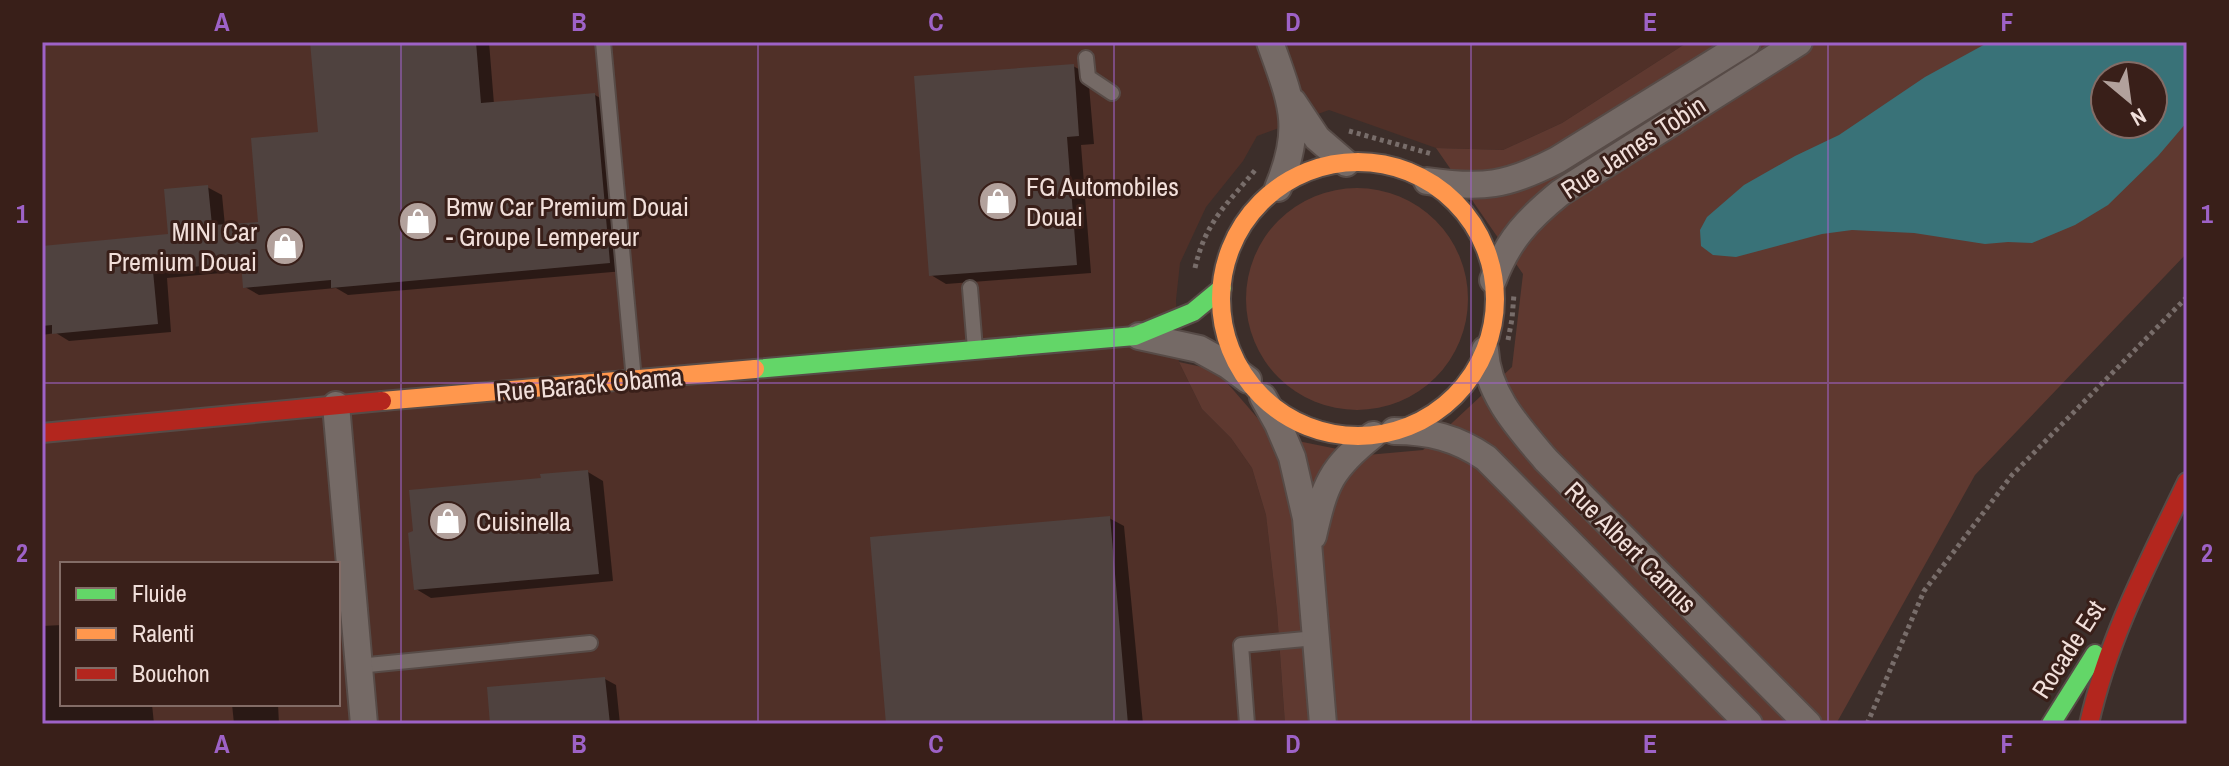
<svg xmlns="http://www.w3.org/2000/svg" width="2229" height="766" viewBox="0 0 2229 766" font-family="'Archivo Narrow',sans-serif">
	<rect width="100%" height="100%" fill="#3c2e2a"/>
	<!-- built -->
	<path fill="#503028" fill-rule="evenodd" d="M42,42H1688L1562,123L1503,150L1436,148L1329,110L1257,136L1243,161L1206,207L1180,263L1176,300L1179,362L1202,409L1231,438L1252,468L1266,515L1277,611L1285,724H42ZM62,564H338V704H62Z"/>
	<!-- green -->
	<path fill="#5f3930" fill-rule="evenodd" d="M1688,42H2187V253L1975,475L1836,724H1285L1277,611L1266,515L1252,468L1231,438L1202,409L1179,362L1216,370L1273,436L1367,455L1423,450L1512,367L1523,274L1436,148L1503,150L1562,123ZM2105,76H2153V124H2105Z
		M1246 299a111 111 0 1 1 222 0a111 111 0 1 1-222 0Z"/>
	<!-- water -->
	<path fill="#397278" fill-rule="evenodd" d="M1989,42H2187V122L2158,156L2108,205L2075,225L2032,243L2008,242L1985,244L1914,233L1852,230L1822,234L1736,257L1713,255L1701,246L1700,230L1707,217L1744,185L1795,156L1839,135L1925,77ZM2105,76H2153V124H2105Z"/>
	<!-- shadow -->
	<path fill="#0007" d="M312,42H489L494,104L595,95L609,103L624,271L348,295L336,288L259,295L245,287L243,271L167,278L171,332L69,341L56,333L42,335V248L171,236L207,187L222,195L225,226L260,223L320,134Z
		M745,42H791L750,45Z
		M1073,66L1088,74L1094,144L1081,145L1091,273L946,284L931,275Z
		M588,472L603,481L613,581L431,598L416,589Z
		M1109,518L1124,526L1143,724H889Z
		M62,625V704H152L154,724H42V626Z
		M605,679L616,685L620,724H492Z
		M232,704H278L279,724H234Z"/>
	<!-- building -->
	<path fill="#4f423f" d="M310,42H476L481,103L595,93L610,263L331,288V280L243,288L241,262L153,271L158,324L52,334V325L42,326V246L168,234L164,189L208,185L212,225L258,222L251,138L318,132Z
		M1074,64L1079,136L1067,137L1077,265L929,276L914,76Z
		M588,470L599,574L414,590L408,533L413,531L409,490L541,478L540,474Z
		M1110,516L1128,724H886L870,537Z
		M605,677L610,724H490L487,687Z"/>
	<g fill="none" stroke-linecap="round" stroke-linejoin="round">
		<!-- lane casing -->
		<g stroke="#574b47" stroke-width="18">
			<path id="lane" d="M603,42L634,380
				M1086,58L1088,77L1112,93
				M970,288L975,349
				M358,666L590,643
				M1247,724L1241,645L1316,638"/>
		</g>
		<!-- street casing -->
		<g stroke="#574b47" stroke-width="30">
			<path id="street" d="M1270,42C1291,102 1304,126 1278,188
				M1293,102L1317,138L1346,163
				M1427,181C1482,189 1507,186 1557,160L1747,42
				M1493,280C1508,240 1528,219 1560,193L1799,42
				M1139,336L1199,349L1228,365L1248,380
				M1485,350C1487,394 1519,428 1546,460L1808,724
				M1263,397L1278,424L1292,457L1306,518L1323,724
				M336,405L364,724
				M1394,431C1429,431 1457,438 1486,458L1749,724
				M1313,536C1325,484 1330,469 1373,435"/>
		</g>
		<!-- fast casing -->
		<g stroke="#574b47" stroke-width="22">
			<path id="fast" d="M755,369L1135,336L1193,312L1222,288
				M2051,724L2095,654"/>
		</g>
		<!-- slow casing -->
		<g stroke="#574b47" stroke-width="22">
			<path id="slow" d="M1221 299a137 137 0 1 1 274 0a137 137 0 1 1-274 0Z
				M382,401L755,369"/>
		</g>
		<!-- jam casing -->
		<g stroke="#574b47" stroke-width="22">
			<path id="jam" d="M42,433L382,401
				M2089,724C2108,638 2149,561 2187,482"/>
		</g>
		<!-- path -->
		<path stroke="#786d6a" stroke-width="5" stroke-dasharray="4 4" stroke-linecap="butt" d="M1349,131L1432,154
			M1195,268C1206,220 1227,205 1256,169
			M1508,340L1512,319L1514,294
			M1867,724L1924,591L2012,475L2187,297"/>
		<!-- lane -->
		<use href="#lane" stroke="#756a66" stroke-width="14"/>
		<!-- street -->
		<use href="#street" stroke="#756a66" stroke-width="26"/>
		<!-- fast -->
		<use href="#fast" stroke="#63d668" stroke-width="18"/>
		<!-- slow -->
		<use href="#slow" stroke="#ff974d" stroke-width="18"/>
		<!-- jam -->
		<use href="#jam" stroke="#b3261e" stroke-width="18"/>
	</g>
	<!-- grid -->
	<path fill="none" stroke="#9e62c7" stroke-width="2" stroke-opacity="0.55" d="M401,42V724M758,42V724M1114,42V724M1471,42V724M1828,42V724M42,383H2187"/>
	<!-- icons -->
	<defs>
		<g id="shop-disc" transform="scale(2)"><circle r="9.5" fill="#b2a19c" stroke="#391f19"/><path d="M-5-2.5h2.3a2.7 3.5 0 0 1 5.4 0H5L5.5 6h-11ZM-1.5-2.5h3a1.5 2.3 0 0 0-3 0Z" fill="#fff"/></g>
	</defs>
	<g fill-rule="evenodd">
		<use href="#shop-disc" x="998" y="201"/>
		<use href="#shop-disc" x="418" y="221"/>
		<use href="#shop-disc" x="285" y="246"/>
		<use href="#shop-disc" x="448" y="521"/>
	</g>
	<g text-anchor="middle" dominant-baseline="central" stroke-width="6" stroke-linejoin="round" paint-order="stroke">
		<!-- street labels -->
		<g font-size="26" fill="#f1dfda" stroke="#391f19">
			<text transform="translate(1633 147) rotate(-33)">Rue James Tobin</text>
			<text transform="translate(589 384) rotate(-5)">Rue Barack Obama</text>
			<text transform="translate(1631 547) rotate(45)">Rue Albert Camus</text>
			<text transform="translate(2068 649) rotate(-57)">Rocade Est</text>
		</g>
		<!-- poi labels -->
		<g font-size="26" fill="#f1dfda" stroke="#391f19" text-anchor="start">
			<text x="1026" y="186">FG Automobiles<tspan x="1026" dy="30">Douai</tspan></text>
			<text x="446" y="206">Bmw Car Premium Douai<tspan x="446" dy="30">- Groupe Lempereur</tspan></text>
			<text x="257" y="231" text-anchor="end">MINI Car<tspan x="257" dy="30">Premium Douai</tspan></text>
			<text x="476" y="521">Cuisinella</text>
		</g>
	</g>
	<!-- border -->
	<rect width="2229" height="766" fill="none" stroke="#391f19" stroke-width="88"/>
	<!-- legend -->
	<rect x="60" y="562" width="280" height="144" fill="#391f19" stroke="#836c66" stroke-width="2"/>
	<rect x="76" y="588" width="40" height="12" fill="#63d668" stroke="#836c66" stroke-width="2"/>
	<text x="132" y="602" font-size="24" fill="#f1dfda">Fluide</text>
	<rect x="76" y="628" width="40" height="12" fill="#ff974d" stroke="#836c66" stroke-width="2"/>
	<text x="132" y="642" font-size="24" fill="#f1dfda">Ralenti</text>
	<rect x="76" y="668" width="40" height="12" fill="#b3261e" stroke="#836c66" stroke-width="2"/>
	<text x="132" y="682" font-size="24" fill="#f1dfda">Bouchon</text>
	<!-- north arrow -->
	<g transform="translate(2129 100) rotate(151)"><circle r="38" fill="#391f19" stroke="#836c66" stroke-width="2"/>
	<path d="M0-6L14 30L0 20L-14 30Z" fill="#b2a19c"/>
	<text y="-12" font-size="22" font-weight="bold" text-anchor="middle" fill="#f1dfda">N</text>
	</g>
	<rect x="44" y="44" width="2141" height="678" fill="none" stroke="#9e62c7" stroke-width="3"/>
	<g font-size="26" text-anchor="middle" font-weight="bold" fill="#9e62c7">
		<text x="222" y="31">A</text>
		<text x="579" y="31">B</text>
		<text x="936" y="31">C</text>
		<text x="1293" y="31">D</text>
		<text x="1650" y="31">E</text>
		<text x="2007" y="31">F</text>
		<text x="22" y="223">1</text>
		<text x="2207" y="223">1</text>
		<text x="22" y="562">2</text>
		<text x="2207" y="562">2</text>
		<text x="222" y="753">A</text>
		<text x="579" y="753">B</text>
		<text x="936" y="753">C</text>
		<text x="1293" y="753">D</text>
		<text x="1650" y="753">E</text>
		<text x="2007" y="753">F</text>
	</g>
</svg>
